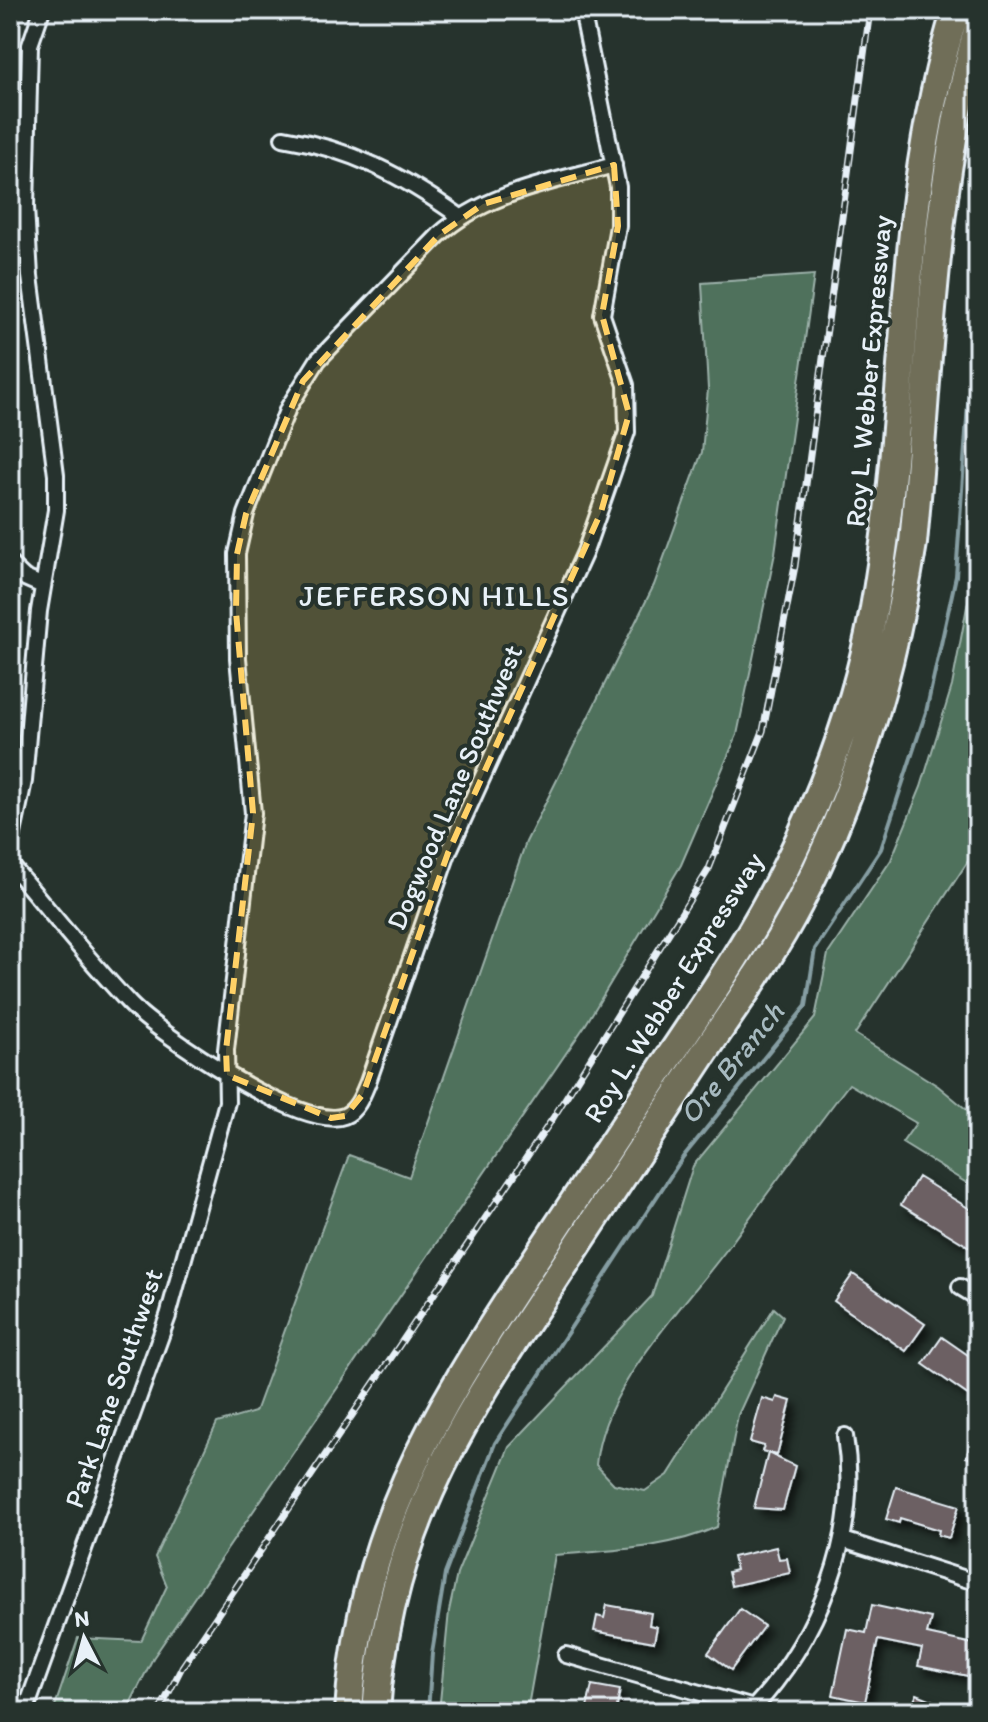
<svg xmlns="http://www.w3.org/2000/svg" width="988" height="1722" viewBox="0 0 988 1722" font-family="Itim,sans-serif">
	<defs>
		<filter id="shadow"><feDropShadow dx="6" dy="6" stdDeviation="4" flood-color="#0009"/></filter>
	</defs>
	<rect width="100%" height="100%" fill="#26332d"/>
	<filter id="ink" filterUnits="userSpaceOnUse"><feTurbulence type="fractalNoise" baseFrequency=".0125" numOctaves="2"/><feDisplacementMap in="SourceGraphic" scale="16" xChannelSelector="R" yChannelSelector="G"/><feConvolveMatrix kernelMatrix="1 2 1 2 8 2 1 2 1" color-interpolation-filters="sRGB"/></filter>
	<g filter="url(#ink)">
		<!-- green -->
		<path fill="#4f715b" stroke="#9cb1aa" stroke-width="2" d="M814,275L775,553L737,735L681,865L586,1024L153,1658L126,1712H53L78,1638L141,1641L167,1586L155,1557L217,1423L255,1412L349,1155L409,1177L526,842L654,585L702,452L708,389L702,283Z
			M978,506V837L972,855L855,1034L938,1086L978,1119V1190L902,1143L916,1123L849,1084C808,1137 769,1191 730,1245C684,1308 602,1386 596,1465L614,1484L645,1491L668,1475L774,1308L783,1316L738,1415L717,1527C664,1550 612,1550 555,1555L527,1712H439L449,1611L457,1574L509,1447L652,1296L693,1166L815,1018L828,954L891,860L921,787L952,686L969,596Z"/>
		<g fill="none" stroke-linecap="round" stroke-linejoin="round">
			<!-- stream -->
			<path stroke="#869ea3" stroke-width="4" d="M428,1712L432,1653L445,1574L495,1443L683,1157L806,1006L815,949L881,849L926,712L956,576L978,261"/>
		</g>
		<!-- building -->
		<path fill="#6c6164" stroke="#e8f1f8" stroke-width="2" filter="url(#shadow)" d="M918,1177L978,1214L976,1251L901,1205Z
			M853,1274L925,1324L906,1351L834,1301Z
			M942,1337L978,1362V1402L923,1364Z
			M777,1397L791,1401L777,1455L762,1451L764,1446L750,1442L762,1398L775,1402Z
			M970,1445L976,1448L972,1459L966,1457Z
			M768,1453L795,1466L783,1510L754,1508Z
			M896,1487L959,1506L949,1538L938,1535L939,1530L900,1518L899,1523L886,1519Z
			M776,1547L779,1559L787,1558L790,1573L731,1586L728,1572L736,1570L733,1557Z
			M607,1605L651,1613L649,1625L657,1627L654,1642L594,1631L597,1616L604,1618Z
			M872,1605L931,1618L927,1634L978,1645V1678L918,1666L922,1649L878,1640L865,1702L833,1695L847,1629L866,1633Z
			M740,1609L764,1626L731,1670L708,1653Z
			M592,1685L620,1690L616,1712H586Z
			M917,1694L947,1706L945,1712H909Z"/>
		<g fill="none" stroke-linecap="round" stroke-linejoin="round">
			<!-- minor casing -->
			<g stroke="#e8f1f8" stroke-width="20">
				<path id="minor" d="M283,138C352,149 403,176 459,216
					M10,564L25,578L43,586
					M10,848L24,781L39,611L56,510V475L30,276L26,207L30,45L42,10
					M10,864C50,911 88,960 130,1004C159,1034 304,1132 344,1116C357,1111 363,1094 368,1082L448,853L585,552L627,432L626,385L602,315L618,226V187L582,10
					M960,1287L978,1298
					M843,1540L978,1583
					M566,1655L754,1708
					M25,1712L168,1316L227,1102L226,1050L253,813L238,658L237,554L246,514L288,408L318,360L439,235C486,192 554,182 614,165
					M750,1712C818,1640 861,1535 845,1436"/>
			</g>
			<!-- motorway casing -->
			<g stroke="#e8f1f8" stroke-width="32">
				<path id="motorway" d="M349,1712C359,1538 433,1414 527,1272C575,1200 623,1128 670,1056C711,995 753,934 786,867C825,788 857,701 873,614C910,414 895,205 956,10
					M376,1712C387,1542 454,1431 546,1293C599,1213 652,1133 704,1053C737,1004 772,956 799,904C858,791 893,669 913,543C929,376 932,189 978,27"/>
			</g>
			<!-- minor -->
			<use href="#minor" stroke="#26332d" stroke-width="14"/>
			<!-- motorway -->
			<use href="#motorway" stroke="#706e59" stroke-width="26"/>
			<!-- rail casing -->
			<g stroke="#e8f1f8" stroke-width="7">
				<path id="rail" d="M159,1712L182,1667L553,1118L709,869L763,731L795,566L870,10"/>
			</g>
			<!-- rail -->
			<use href="#rail" stroke="#26332d" stroke-width="4" stroke-dasharray="12" stroke-linecap="butt"/>
		</g>
	</g>
	<!-- marked area -->
	<path fill="#ffd166" fill-opacity="0.2" stroke="#ffd166" stroke-width="6" stroke-dasharray="16 10" stroke-linejoin="round" d="M614,165L618,226L602,315L629,414L601,512L448,853L363,1094L345,1116L331,1118L227,1075L226,1050L253,813L236,612L237,554L246,514L303,381L439,235L483,204Z"/>
	<g text-anchor="middle" dominant-baseline="central" stroke-width="8" stroke-linejoin="round" paint-order="stroke">
		<!-- street labels -->
		<g font-size="28" fill="#e8f1f8" stroke="#26332d">
			<text transform="translate(868 371) rotate(-85)">Roy L. Webber Expressway</text>
			<text transform="translate(454 787) rotate(-67)">Dogwood Lane Southwest</text>
			<text transform="translate(673 987) rotate(-58)">Roy L. Webber Expressway</text>
			<text transform="translate(113 1388) rotate(-71)">Park Lane Southwest</text>
		</g>
		<!-- neighbourhood labels -->
		<g font-size="30" letter-spacing="2" fill="#e8f1f8" stroke="#26332d">
			<text x="435" y="595">JEFFERSON HILLS</text>
		</g>
		<!-- water labels -->
		<g font-size="30" font-style="italic" fill="#a7bac0" stroke="#26332d">
			<text transform="translate(731 1063) rotate(-51)">Ore Branch</text>
		</g>
	</g>
	<!-- margin -->
	<rect width="988" height="1722" fill="none" stroke="#26332d" stroke-width="40"/>
	<rect x="20" y="20" width="948" height="1682" fill="none" stroke="#e8f1f8" stroke-width="3" filter="url(#ink)"/>
	<!-- north arrow -->
	<g transform="translate(84 1638) rotate(354)" stroke="#26332d" stroke-width="6" paint-order="stroke">
	<path d="M0-6L14 30L0 20L-14 30Z" fill="#e8f1f8"/>
	<text y="-12" font-size="22" font-weight="bold" text-anchor="middle" fill="#e8f1f8">N</text>
	</g>
</svg>
